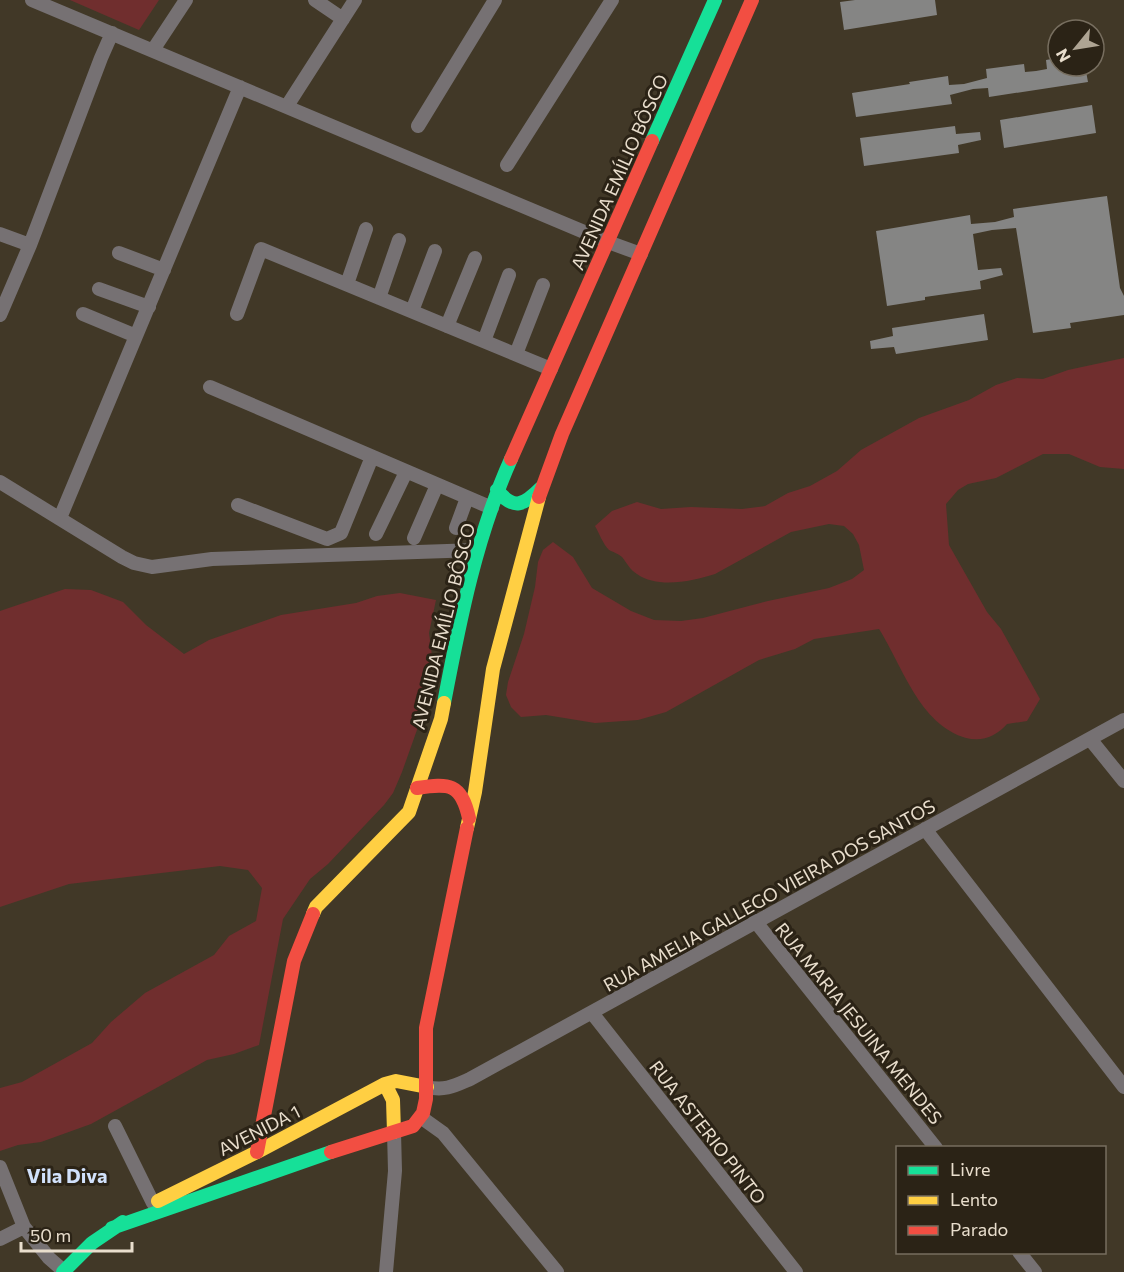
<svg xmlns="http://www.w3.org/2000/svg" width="1124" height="1272" viewBox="0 0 1124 1272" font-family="Commissioner,sans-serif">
	<rect width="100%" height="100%" fill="#413827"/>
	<!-- green -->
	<path fill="#702e2e" d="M70,0H159L139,30Z
		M1124,358V469L1100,467L1069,454H1043L996,478L968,484L958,490L946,504L949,545L987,612L1001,629L1040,699L1027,721L1007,724C996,736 983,742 966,738C919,724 903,667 879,629L814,639L795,649L759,660L666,712L638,720L595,723L546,715L521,717L511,707L506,695L508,682L524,634L535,587L538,562L543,550L553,542L573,557L592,588L631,611L654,620L681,621L703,618L768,601L829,588L852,579L864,570L859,545L853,534L844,526L829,524L791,532L715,574C693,581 658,589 637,574C630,570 627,563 622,557C619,554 613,552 609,550C603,544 599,533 595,526L612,511L637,502L661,509L691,507L742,509L765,506L788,493L810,486L837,471L861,450L919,418L969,400L996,385L1017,378L1043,379L1068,370Z
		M65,589L91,590L123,602L146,625L184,654L209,640L281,615L356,603L377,596L400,593L436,600L429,633L432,656L428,674L427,695L423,713L402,772L393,793L384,805L328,864L310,879L283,919L259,1045L234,1054L207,1060L91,1124L41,1142L18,1145L0,1151V1088L22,1082L92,1043L111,1022L145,993L214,955L229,936L256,921L262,888L248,870L220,866L69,884L0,907V611Z"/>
	<!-- building -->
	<path fill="#858584" d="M855,0H935L937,15L844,30L840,2Z
		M1057,58L1058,66H1085L1088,82L989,97L988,88L973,89L950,95L952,104L856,117L852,93L910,84L909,82L948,76L949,85L964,84L987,78L986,69L1024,64L1025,72L1036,71L1047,69L1046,60Z
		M1092,105L1096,133L1004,148L1000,120Z
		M955,126L956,134L980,132L981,140L958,145L959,153L864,166L860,138Z
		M1107,196L1120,288L1124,296V315L1070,323L1071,328L1033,333L1016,228L992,230L973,234L978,270L1001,268L1003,275L980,281L981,289L925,297V300L887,306L876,231L970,215L971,224L995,222L1014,217L1013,209Z
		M984,314L988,340L896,354L894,347L871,349L870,341L893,336L892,328Z"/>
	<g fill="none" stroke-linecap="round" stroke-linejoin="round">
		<!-- street -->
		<path stroke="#767173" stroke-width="14" d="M32,0L608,242L641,254
			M315,0L343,19
			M153,50L186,0
			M287,106L355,0
			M418,126L495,0
			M507,165L612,0
			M0,234L30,245
			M119,253L164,270
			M347,284L366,229
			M99,289L149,307
			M379,298L399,240
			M412,311L435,251
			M83,314L136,336
			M237,314L261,249L551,369
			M0,315L30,245L101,58L112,33
			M447,326L475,258
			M484,341L509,275
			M516,354L543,285
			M210,387L492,508
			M0,482L122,557L134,563L152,567L212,559L477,550
			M238,505L327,539L341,533L372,457
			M60,518L240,87
			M456,528L467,498
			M376,534L406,472
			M414,538L437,485
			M1090,739L1124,781
			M925,829L1124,1087
			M755,921L936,1148
			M592,1013L796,1272
			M427,1087C445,1091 454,1086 470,1079L1124,720
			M422,1118L443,1133L557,1272
			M115,1126L153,1203
			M0,1167L24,1227L49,1258L65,1272
			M0,1239L24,1227
			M1019,1252L1035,1272
			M386,1272L395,1171L394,1132"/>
		<!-- fast -->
		<path stroke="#16e098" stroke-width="14" d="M652,141L715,0
			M497,490C514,511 524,505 541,488
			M444,703C460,619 476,537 511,459
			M112,1228L331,1152
			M63,1272L92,1243L123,1222"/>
		<!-- slow -->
		<path stroke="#ffcf43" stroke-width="14" d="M467,828L475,792L493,669L539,497
			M313,914L316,907L409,812L441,719L444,703
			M385,1084L393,1100L394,1132
			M158,1201L257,1152L385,1084L396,1081L427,1087"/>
		<!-- jam -->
		<path stroke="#f24e42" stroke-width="14" d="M511,459L652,141
			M539,497L562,434L752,0
			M417,788C449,783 461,783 469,818
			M257,1152L294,961L313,914
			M331,1152L413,1126L423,1113L426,1099V1028L467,828"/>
	</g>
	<g text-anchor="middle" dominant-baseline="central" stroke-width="6" stroke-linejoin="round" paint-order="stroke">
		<!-- street labels -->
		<g font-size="18" fill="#e9decd" stroke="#2b2316">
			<text transform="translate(619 172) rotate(-66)">AVENIDA EMÍLIO BÔSCO</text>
			<text transform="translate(443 626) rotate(-76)">AVENIDA EMÍLIO BÔSCO</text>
			<text transform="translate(769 895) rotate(-29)">RUA AMELIA GALLEGO VIEIRA DOS SANTOS</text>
			<text transform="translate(859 1023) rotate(51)">RUA MARIA JESUINA MENDES</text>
			<text transform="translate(259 1130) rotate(-27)">AVENIDA 1</text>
			<text transform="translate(708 1132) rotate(52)">RUA ASTERIO PINTO</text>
		</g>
		<!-- neighbourhood labels -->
		<g font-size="20" font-weight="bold" fill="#d1e1fb" stroke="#2b2316">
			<text x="67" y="1175">Vila Diva</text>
		</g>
	</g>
	<!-- legend -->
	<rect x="896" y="1146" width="210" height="108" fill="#2b2316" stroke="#776e5f" stroke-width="1.5"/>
	<rect x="908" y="1166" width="30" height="9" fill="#16e098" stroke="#776e5f" stroke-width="1.5"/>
	<text x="950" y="1176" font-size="18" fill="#e9decd">Livre</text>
	<rect x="908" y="1196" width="30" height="9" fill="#ffcf43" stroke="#776e5f" stroke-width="1.5"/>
	<text x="950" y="1206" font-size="18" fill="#e9decd">Lento</text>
	<rect x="908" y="1226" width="30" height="9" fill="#f24e42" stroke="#776e5f" stroke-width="1.5"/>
	<text x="950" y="1236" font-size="18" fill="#e9decd">Parado</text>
	<!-- north arrow -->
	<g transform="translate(1076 48) rotate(240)"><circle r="28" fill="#2b2316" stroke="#776e5f" stroke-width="1.5"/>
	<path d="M0-4.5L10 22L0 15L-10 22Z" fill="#aea493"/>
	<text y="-9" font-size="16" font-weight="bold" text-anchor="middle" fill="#e9decd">N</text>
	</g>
	<!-- scale -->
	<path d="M21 1242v9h111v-9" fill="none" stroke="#e9decd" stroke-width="3"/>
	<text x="30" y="1242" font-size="18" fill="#e9decd" stroke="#2b2316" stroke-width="4.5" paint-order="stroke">50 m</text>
</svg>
